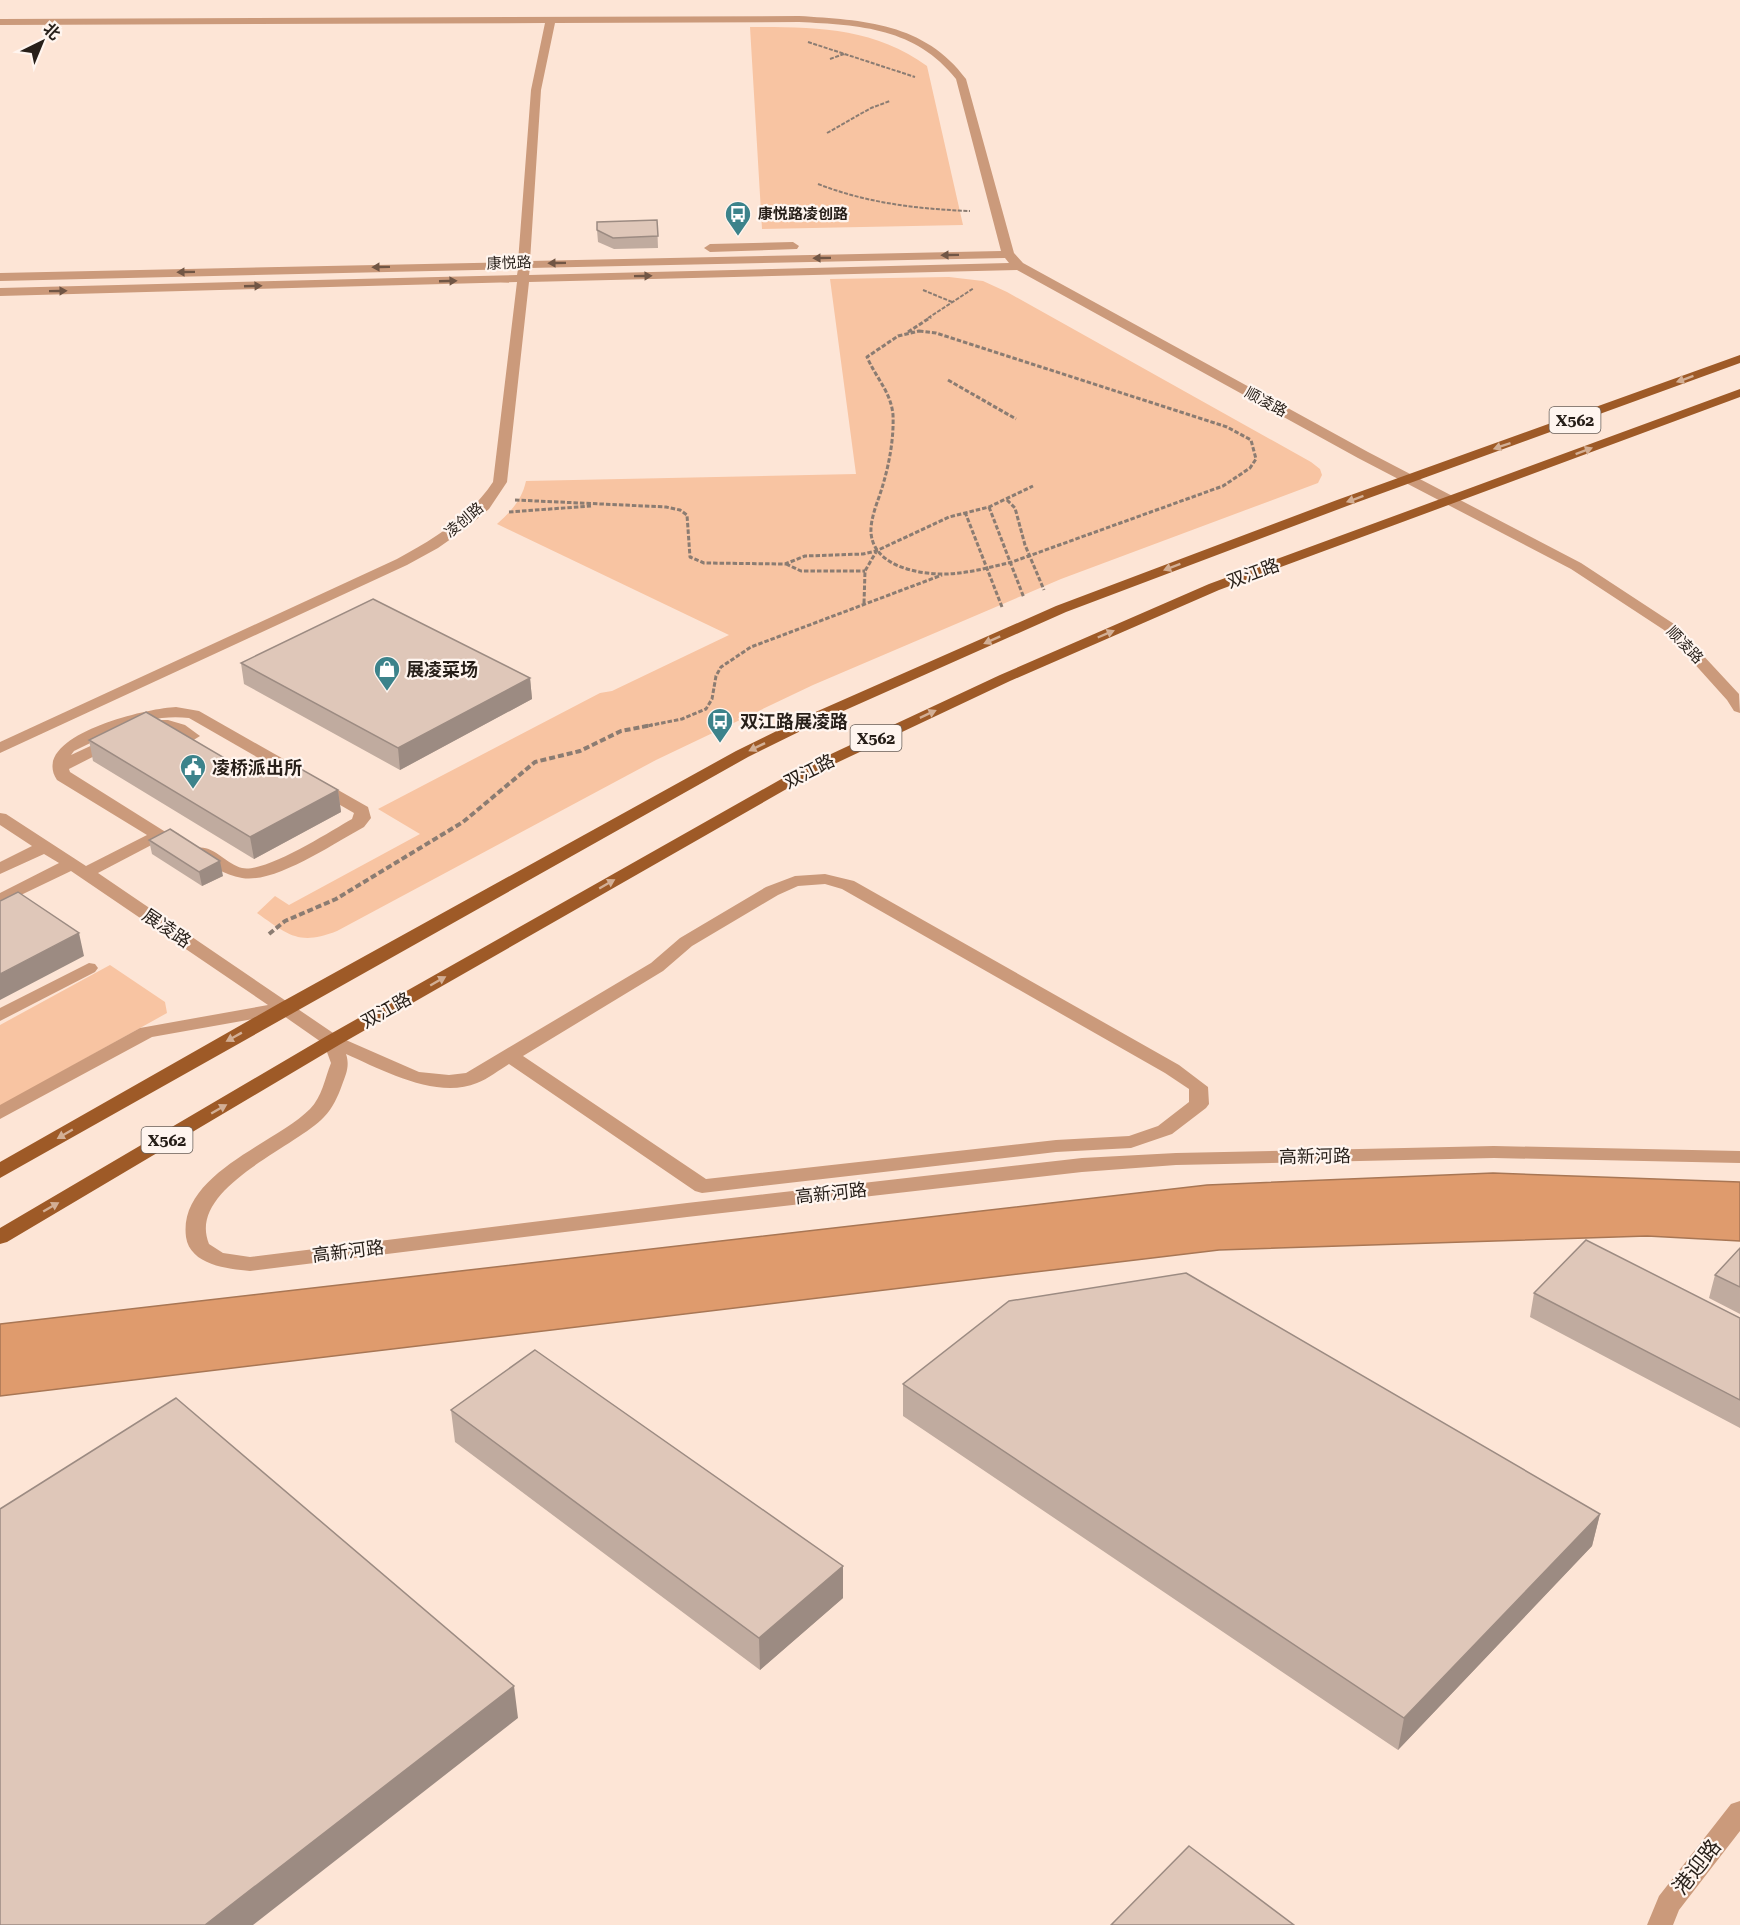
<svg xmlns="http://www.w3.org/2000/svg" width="1740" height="1925" viewBox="0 0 1740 1925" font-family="'Roboto Serif','Noto Sans SC',serif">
	<rect width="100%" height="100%" fill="#fde5d6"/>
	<!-- green -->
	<path fill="#f8c4a2" d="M750,27C815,27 873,27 927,66L963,225L762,229Z
		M949,277L983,281L1007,292L1311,462L1320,469L1322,475L1318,483L1061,579L813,685L656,760L337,931C299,946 288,935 257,913L275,896L289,905L420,834L378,809L600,693L612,691L729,635L497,524C511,511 522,500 526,481L856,474L830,279Z
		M110,965L165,1002L167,1013L0,1106V1025Z"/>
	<!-- water -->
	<path fill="#df9b6d" stroke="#a87654" stroke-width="1.5" d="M1493,1173L1740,1182V1241L1647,1236L1219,1250L0,1396V1324L1207,1185Z"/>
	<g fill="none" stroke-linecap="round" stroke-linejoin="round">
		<!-- path-far2 -->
		<path stroke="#8b7c72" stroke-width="2" stroke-dasharray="4 1.5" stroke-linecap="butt" d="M808,42L915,77
			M830,59L844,54
			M827,133L871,108L890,101
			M818,184C867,203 917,209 970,211
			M923,290L952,302
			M928,318L974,288"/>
		<!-- path-far1 -->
		<path stroke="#8b7c72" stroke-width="3" stroke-dasharray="4.5 2" stroke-linecap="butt" d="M919,331L936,333L1227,427L1251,440L1256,459L1250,468L1223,486L1012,562C991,567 970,573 948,574C919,575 869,566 871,528C872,514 878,501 882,488C889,465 894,439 893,415C891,392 876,378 867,357L898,336Z
			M908,332L931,317
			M948,380L1016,419
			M515,500L666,507L680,510L687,515L690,557L704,563L785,564L805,556L863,554L876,551L949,517L989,507L1033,486
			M1007,500L1015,508L1025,545L1044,590
			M989,507L1024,598
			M509,512L591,506
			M965,512L1002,607
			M786,564L801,571H865
			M864,603L865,571L876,552
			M642,727L682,719L706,709L712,699L716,676L721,667L751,647L942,575"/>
		<!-- path -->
		<path stroke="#8b7c72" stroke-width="4" stroke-dasharray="6 3" stroke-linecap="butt" d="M269,934L285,921L336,899L463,822L535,762L580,751L621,731L652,725"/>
		<!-- minor -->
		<path fill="#cb9a7b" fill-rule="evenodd" d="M799,16C863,20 925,23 966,79L1014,253L1023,263L1368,452L1581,563L1674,624L1739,694L1740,713L1734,711L1727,700L1664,630L1571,569L1358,458L1017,270L529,282L507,482L489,509L465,529L438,548L407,565L0,753V742L397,559C435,538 469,518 493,482L517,282L0,296V288L517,275L518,269L0,281V273L518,262L531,90L545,23L0,25V19ZM799,22C860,25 916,28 956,79L1001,251L530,261L541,90L555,23ZM1005,258L1009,263L529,275L530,268Z
			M793,242L799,246L797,249L710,252L704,248L710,244Z
			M176,707L199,711L368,807L371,818L364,827C334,843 275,884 242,878C224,875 210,865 196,856L193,852L196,848C213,844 226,864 242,868C266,873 329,832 352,819L354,813L189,718C146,713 111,733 74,751L71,755L114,735L122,740L120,743L69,769L70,772L164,831L178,833L180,837L178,841L161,840L98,873L339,1037L419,1072L449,1075L466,1073L651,963L680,938L766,887L795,876L825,874L854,881L1179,1065L1208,1087L1209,1104L1206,1108L1172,1134L1131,1148L1056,1152L702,1193L695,1191L509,1064C499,1070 488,1079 477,1083C437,1100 382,1070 346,1054C350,1066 346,1074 342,1085C338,1096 333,1108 324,1117C295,1148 186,1188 209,1244L223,1253L250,1257L687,1203L1082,1158L1176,1153L1494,1146L1740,1151V1163L1494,1158L1176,1165L1082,1172L687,1217L250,1271C228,1269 190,1265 186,1237C178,1174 275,1144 310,1109C322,1097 325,1078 331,1063L324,1044L281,1014L152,1037L0,1119V1105L140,1028L268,1005L71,871L0,905V893L59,863L44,854L0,874V862L32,846L0,825V813L6,814L86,866L147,835L57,780C28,736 147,708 176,707ZM825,884L842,889L1165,1073L1189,1089V1102L1158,1126L1129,1136L1056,1140L706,1179L523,1056L663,971L692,946L778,895L798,886Z
			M168,720L185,725L200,736L192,741L167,730L142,733L134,728L136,725L157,720Z
			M89,963L95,964L98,968L95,972L0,1021V1008Z
			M1740,1801V1831L1679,1910L1673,1925H1647L1659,1896L1731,1804Z"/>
		<!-- major -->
		<path fill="#9e5a27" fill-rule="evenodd" d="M1740,355V363L1347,506L1066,612L823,720L748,757L0,1178V1162L278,1004L736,751L811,714L1056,606L1337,500Z
			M1740,389V397L1219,590L1010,681L811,775L339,1045L7,1242L0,1244V1228L325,1037L799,769L1000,675L1209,584Z"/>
	</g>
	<!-- wall -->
	<path fill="#c0ab9f" d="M657,220L658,248L614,249L598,242L597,230Z
		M241,663L530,678L532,699L400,770L244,684Z
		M89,740L255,776L338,790L341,812L254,859L93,761Z
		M149,840L223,876L202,886L152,854Z
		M1740,1248V1314L1709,1298L1715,1275Z
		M1534,1293L1740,1318V1428L1530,1317Z
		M903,1384L1600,1514L1592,1546L1398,1750L903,1416Z
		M451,1410L843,1566V1598L760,1670L455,1442Z"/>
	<!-- shaded-wall -->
	<path fill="#9c8b82" d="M530,678L532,699L400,770L398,748Z
		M338,790L341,812L254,859L250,837Z
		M220,861L223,876L202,886L199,872Z
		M79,933L84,956L0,1000V974Z
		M1600,1514L1592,1546L1398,1750L1404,1718Z
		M843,1566V1598L760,1670L759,1638Z
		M514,1686L518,1718L253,1925H205Z"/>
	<!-- building -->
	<path fill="#dfc7b9" stroke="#9c8b82" stroke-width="1.5" d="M657,220L658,236L613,238L597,230V222Z
		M373,599L530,678L398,748L241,663Z
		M146,712L255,776L285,760L338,790L250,837L89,740Z
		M170,829L220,861L199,872L149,840Z
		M18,892L79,933L0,974V901Z
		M1586,1240L1740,1318V1400L1534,1293Z
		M1740,1248V1287L1715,1275Z
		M1186,1273L1600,1514L1404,1718L903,1384L1009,1301Z
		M535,1350L843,1566L759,1638L451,1410Z
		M176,1398L514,1686L205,1925H0V1509Z
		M1189,1846L1294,1925H1111Z"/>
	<!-- one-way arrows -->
	<defs><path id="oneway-solid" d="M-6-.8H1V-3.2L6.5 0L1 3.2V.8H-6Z" transform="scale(1.5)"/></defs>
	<g fill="#715645">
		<use href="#oneway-solid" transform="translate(950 255) rotate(179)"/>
		<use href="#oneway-solid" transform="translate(822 258) rotate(179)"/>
		<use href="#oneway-solid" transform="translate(557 263) rotate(179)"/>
		<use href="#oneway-solid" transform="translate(381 267) rotate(179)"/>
		<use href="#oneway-solid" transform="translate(186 272) rotate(179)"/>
		<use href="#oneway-solid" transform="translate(643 276) rotate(-1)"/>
		<use href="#oneway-solid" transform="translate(448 281) rotate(-2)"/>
		<use href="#oneway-solid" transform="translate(253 286) rotate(-2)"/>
		<use href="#oneway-solid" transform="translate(58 291) rotate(-1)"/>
	</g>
	<g fill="#d3af95">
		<use href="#oneway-solid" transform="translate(1685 379) rotate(160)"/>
		<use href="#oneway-solid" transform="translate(1502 446) rotate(161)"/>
		<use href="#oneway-solid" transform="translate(1584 451) rotate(-21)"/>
		<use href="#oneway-solid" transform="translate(1355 499) rotate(160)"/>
		<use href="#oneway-solid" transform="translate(1172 567) rotate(159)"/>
		<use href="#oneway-solid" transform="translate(1106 634) rotate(-23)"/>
		<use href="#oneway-solid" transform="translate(992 640) rotate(156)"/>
		<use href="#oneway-solid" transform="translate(928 714) rotate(-25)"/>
		<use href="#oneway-solid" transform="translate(757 747) rotate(154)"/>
		<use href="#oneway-solid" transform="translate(607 884) rotate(-30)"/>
		<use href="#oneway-solid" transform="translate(438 981) rotate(-30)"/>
		<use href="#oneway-solid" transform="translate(234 1037) rotate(151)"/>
		<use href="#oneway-solid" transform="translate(219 1109) rotate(-30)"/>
		<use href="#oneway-solid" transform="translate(65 1134) rotate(150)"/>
		<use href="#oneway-solid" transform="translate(51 1207) rotate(-30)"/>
	</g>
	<!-- icons -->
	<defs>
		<g id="bus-pin" transform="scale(1.35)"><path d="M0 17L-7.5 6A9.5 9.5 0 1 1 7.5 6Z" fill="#3c838b" stroke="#fff5ef"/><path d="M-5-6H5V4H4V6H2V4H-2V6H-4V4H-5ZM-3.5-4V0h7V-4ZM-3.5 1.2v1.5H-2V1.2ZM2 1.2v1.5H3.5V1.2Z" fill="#fff"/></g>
		<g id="shop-pin" transform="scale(1.35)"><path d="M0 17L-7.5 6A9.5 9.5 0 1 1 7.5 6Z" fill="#3c838b" stroke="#fff5ef"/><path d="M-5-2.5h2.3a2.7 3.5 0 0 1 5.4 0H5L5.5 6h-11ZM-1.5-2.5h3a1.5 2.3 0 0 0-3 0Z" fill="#fff"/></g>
		<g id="civic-pin" transform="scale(1.35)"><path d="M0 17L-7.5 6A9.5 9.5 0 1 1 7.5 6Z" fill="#3c838b" stroke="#fff5ef"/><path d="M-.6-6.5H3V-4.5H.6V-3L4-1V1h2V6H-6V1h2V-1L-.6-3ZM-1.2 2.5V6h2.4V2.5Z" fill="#fff"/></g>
	</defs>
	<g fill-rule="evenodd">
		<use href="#bus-pin" x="738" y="214"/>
		<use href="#shop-pin" x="387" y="669"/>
		<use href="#bus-pin" x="720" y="721"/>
		<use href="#civic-pin" x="193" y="767"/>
	</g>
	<g text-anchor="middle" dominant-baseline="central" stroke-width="4.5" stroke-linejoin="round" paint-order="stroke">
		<!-- far-poi labels -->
		<g font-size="15" font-weight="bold" fill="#271f19" stroke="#fff5ef" text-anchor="start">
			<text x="758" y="214">康悦路凌创路</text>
		</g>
		<!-- far-street labels -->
		<g font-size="15" fill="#271f19" stroke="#fff5ef">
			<text transform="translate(509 263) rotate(-2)">康悦路</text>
			<text transform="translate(1266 402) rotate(28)">顺凌路</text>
			<text transform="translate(464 520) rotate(-40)">凌创路</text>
			<text transform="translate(1685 645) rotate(46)">顺凌路</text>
		</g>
		<!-- shield labels -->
		<g fill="#fff5ef" stroke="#685f59" stroke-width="1.5">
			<rect x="1549.5" y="407" width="51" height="26" rx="4.5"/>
			<rect x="850.5" y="725" width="51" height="26" rx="4.5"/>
			<rect x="141.5" y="1127" width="51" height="26" rx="4.5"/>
		</g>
		<g font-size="16" font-weight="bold" fill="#271f19">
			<text x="1575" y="420">X562</text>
			<text x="876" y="738">X562</text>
			<text x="167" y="1140">X562</text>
		</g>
		<!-- street labels -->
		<g font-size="18" fill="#271f19" stroke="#fff5ef">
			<text transform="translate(1253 573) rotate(-20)">双江路</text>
			<text transform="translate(809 771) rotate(-27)">双江路</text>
			<text transform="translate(167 928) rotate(34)">展凌路</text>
			<text transform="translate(386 1010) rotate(-29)">双江路</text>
			<text transform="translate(1315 1156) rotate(-1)">高新河路</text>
			<text transform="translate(831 1193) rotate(-6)">高新河路</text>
			<text transform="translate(348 1251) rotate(-7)">高新河路</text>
		</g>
		<!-- poi labels -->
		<g font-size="18" font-weight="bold" fill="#271f19" stroke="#fff5ef" text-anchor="start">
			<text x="406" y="669">展凌菜场</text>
			<text x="740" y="721">双江路展凌路</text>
			<text x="212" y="767">凌桥派出所</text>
		</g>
		<!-- near-street labels -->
		<g font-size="21" fill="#271f19" stroke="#fff5ef">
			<text transform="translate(1697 1867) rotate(-52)">港迎路</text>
		</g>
	</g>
	<!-- north arrow -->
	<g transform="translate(42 42) rotate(43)" stroke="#fff5ef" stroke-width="4.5" paint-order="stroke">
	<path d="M0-4.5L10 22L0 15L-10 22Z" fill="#271f19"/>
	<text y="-9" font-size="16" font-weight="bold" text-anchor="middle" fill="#271f19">北</text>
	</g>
</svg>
